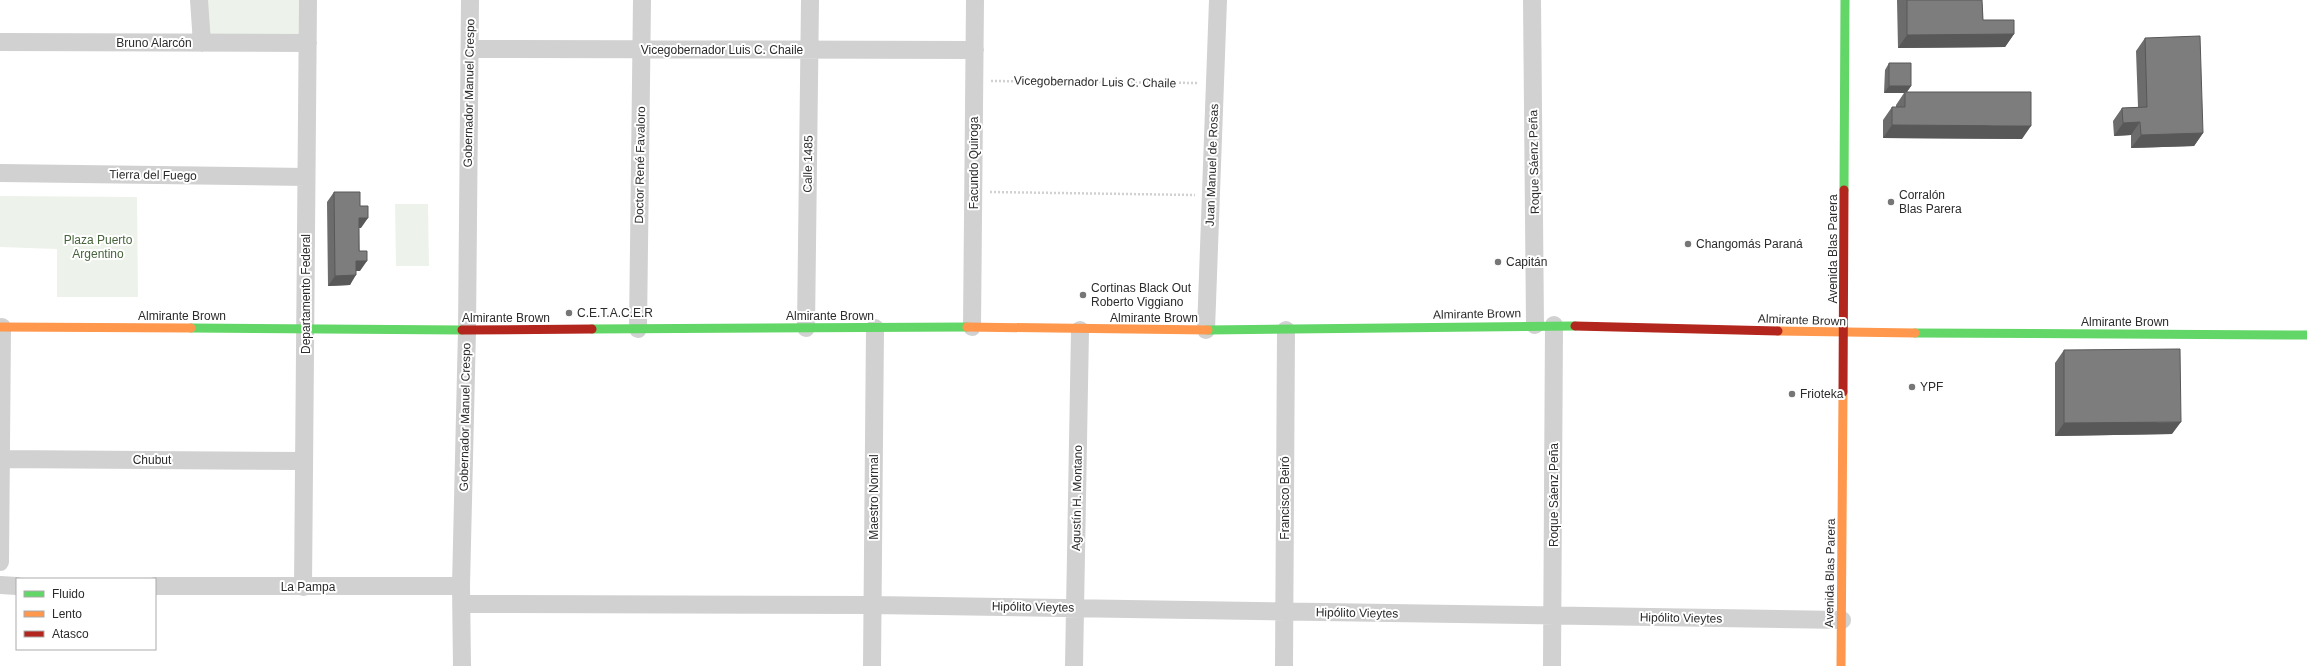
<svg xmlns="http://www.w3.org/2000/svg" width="2307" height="666" viewBox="0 0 2307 666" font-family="Helvetica,sans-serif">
	<rect width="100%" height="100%" fill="#fff"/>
	<!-- green -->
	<path fill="#edf3ea" d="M199,0H308V43H202Z
		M0,196L137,197L138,297H57V249L0,247Z
		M395,204H428L429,266H396Z"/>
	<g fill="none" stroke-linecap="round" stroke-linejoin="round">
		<!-- path -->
		<path stroke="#d1d1d1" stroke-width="2.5" stroke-dasharray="2 2" stroke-linecap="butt" d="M991,81L1198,83
			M990,192L1195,195"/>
		<!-- street -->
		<path stroke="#d1d1d1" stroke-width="18" d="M199,0L202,43
			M1532,0L1535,325
			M0,42L308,43
			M470,49L975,50
			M0,173L306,177
			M972,327L975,0
			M806,328L810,0
			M638,329L642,0
			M1206,330L1218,0
			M0,459L304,461
			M0,562L2,327
			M0,585L17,586
			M155,586H461
			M303,587L308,0
			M463,604L873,605L1842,620
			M462,666L461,586L467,330L470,0
			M872,666L875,328
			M1074,666L1080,330
			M1284,666L1286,330
			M1552,666L1554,325"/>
		<!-- fast -->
		<path stroke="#63d668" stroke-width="9" d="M1844,190L1845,0
			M191,328L462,330
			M592,329L967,327
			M1208,330L1575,326
			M1915,333L2307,335"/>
		<!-- slow -->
		<path stroke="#ff974d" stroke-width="9" d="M0,327L191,328
			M967,327L1208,330
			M1778,331L1915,333
			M1841,666L1843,392"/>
		<!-- jam -->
		<path stroke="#b3261e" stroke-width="9" d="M1575,326L1778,331
			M462,330L592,329
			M1843,392L1844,190"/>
	</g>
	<!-- wall -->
	<path fill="#6c6c6c" d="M1897,0H1982L1983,20L2014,34L2005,47L1898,48Z
		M2145,38L2203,133L2194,146L2131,148V135L2114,136L2113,121L2122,108L2138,107L2136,51Z
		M1889,63L1911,86L1907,92L2022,139L1883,138V120L1892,107H1896V105L1904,93H1884L1885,70Z
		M334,192L360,206L361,228H359L360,271H356L350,285L328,286L327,202Z
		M2064,350L2172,434L2055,436V363Z"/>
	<!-- shaded-wall -->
	<path fill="#585858" d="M2014,34L2005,47L1898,48L1907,35Z
		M1889,86H1911L1906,93L1905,92L1904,93H1884Z
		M2140,122L2131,135L2114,136L2123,123Z
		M1892,125L2031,126L2022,139L1883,138Z
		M2203,133L2194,146L2131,148L2141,135Z
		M359,218H368L361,228H352Z
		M356,261H367L360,271H349Z
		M356,275L350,285L328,286L335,276Z
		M2181,422L2172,434L2055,436L2064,423Z"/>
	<!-- building -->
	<path fill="#7d7d7d" stroke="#585858" d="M1907,0H1982L1983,20H2014V34L1907,35Z
		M2200,36L2203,133L2141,135L2140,122L2123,123L2122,108L2147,107L2145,38Z
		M1889,63H1911V86H1889Z
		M1905,92H2031V126L1892,125V107H1905Z
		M334,192H360V206H368V218H359V251H367V261H356V275L335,276Z
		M2180,349L2181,422L2064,423V350Z"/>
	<!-- markers -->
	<g fill="#767676" stroke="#fff" stroke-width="1.5">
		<circle cx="1891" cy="202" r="4"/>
		<circle cx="1688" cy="244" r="4"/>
		<circle cx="1498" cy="262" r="4"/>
		<circle cx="1083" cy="295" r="4"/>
		<circle cx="569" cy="313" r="4"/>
		<circle cx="1912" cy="387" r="4"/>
		<circle cx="1792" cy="394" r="4"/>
	</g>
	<g text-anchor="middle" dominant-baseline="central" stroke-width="4" stroke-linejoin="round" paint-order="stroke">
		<!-- street labels -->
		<g font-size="12" fill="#2c2c2c" stroke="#fff">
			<text x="154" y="43">Bruno Alarcón</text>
			<text x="722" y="50">Vicegobernador Luis C. Chaile</text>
			<text transform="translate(1095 82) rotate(1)">Vicegobernador Luis C. Chaile</text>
			<text transform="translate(469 93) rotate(-89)">Gobernador Manuel Crespo</text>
			<text transform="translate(1534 162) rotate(-91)">Roque Sáenz Peña</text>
			<text transform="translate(974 163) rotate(-90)">Facundo Quiroga</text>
			<text transform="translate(808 164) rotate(-89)">Calle 1485</text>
			<text transform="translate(640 165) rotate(-89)">Doctor René Favaloro</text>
			<text transform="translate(1212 165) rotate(-88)">Juan Manuel de Rosas</text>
			<text transform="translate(153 175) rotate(1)">Tierra del Fuego</text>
			<text transform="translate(1833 249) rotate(-90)">Avenida Blas Parera</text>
			<text transform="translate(306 294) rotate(-90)">Departamento Federal</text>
			<text transform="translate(1477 314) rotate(-1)">Almirante Brown</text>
			<text x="182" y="316">Almirante Brown</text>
			<text x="830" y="316">Almirante Brown</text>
			<text x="506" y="318">Almirante Brown</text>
			<text x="1154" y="318">Almirante Brown</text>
			<text transform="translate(1802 320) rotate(2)">Almirante Brown</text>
			<text x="2125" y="322">Almirante Brown</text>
			<text transform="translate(465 417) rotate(-89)">Gobernador Manuel Crespo</text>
			<text x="152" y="460">Chubut</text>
			<text transform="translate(1554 495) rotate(-90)">Roque Sáenz Peña</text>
			<text transform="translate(874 497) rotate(-90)">Maestro Normal</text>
			<text transform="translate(1077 498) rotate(-89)">Agustín H. Montano</text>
			<text transform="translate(1285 498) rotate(-90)">Francisco Beiró</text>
			<text transform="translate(1830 573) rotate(-89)">Avenida Blas Parera</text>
			<text x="308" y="587">La Pampa</text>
			<text transform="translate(1033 607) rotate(1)">Hipólito Vieytes</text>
			<text transform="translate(1357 613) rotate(1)">Hipólito Vieytes</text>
			<text transform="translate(1681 618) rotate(1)">Hipólito Vieytes</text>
		</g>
		<!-- poi labels -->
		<g font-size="12" fill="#2c2c2c" stroke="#fff" text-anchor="start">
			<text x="1899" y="195">Corralón<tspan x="1899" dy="14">Blas Parera</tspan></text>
			<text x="1696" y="244">Changomás Paraná</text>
			<text x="1506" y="262">Capitán</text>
			<text x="1091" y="288">Cortinas Black Out<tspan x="1091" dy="14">Roberto Viggiano</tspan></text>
			<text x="577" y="313">C.E.T.A.C.E.R</text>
			<text x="1920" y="387">YPF</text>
			<text x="1800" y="394">Frioteka</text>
		</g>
		<!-- park labels -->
		<g font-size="12" fill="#47643c" stroke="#fff">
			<text x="98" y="240">Plaza Puerto<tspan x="98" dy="14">Argentino</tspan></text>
		</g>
	</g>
	<!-- legend -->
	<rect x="16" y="578" width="140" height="72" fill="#ffffff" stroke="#ababab"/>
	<rect x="24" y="591" width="20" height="6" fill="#63d668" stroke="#ababab"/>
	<text x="52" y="598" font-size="12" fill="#2c2c2c">Fluido</text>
	<rect x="24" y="611" width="20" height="6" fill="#ff974d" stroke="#ababab"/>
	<text x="52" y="618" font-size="12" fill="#2c2c2c">Lento</text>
	<rect x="24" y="631" width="20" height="6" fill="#b3261e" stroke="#ababab"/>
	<text x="52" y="638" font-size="12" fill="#2c2c2c">Atasco</text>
</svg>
